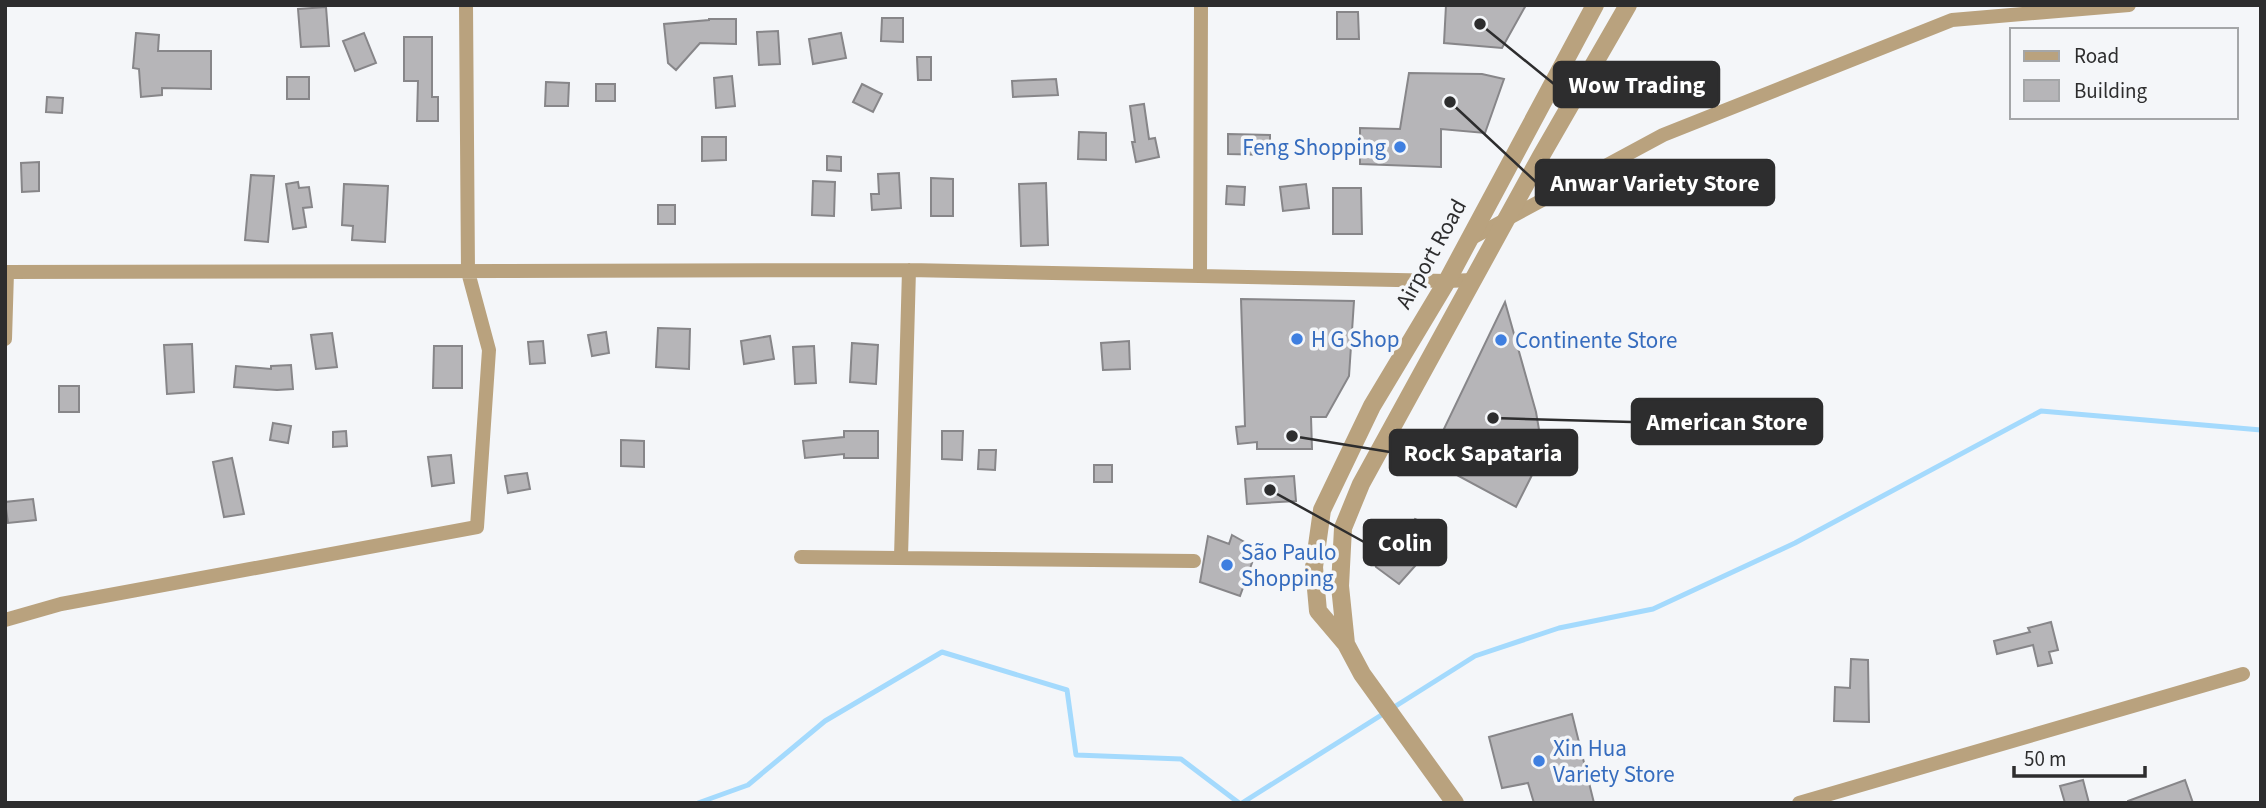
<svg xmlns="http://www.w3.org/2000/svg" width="2266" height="808" viewBox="0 0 2266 808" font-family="'Source Sans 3',sans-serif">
	<rect width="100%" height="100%" fill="#f4f6f9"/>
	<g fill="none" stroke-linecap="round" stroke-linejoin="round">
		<!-- stream -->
		<path stroke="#a4dafd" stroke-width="5" d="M698,803L748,785L825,721L942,652L1067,690L1076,755L1181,759L1239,803
			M1242,803L1475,656L1559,628L1653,609L1795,543L2041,411L2261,430"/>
	</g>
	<!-- building -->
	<path fill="#b6b5b8" stroke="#878689" stroke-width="2" d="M1446,5H1526L1502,48L1444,43Z
		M326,7L329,46L301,47L298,9Z
		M1337,12H1358L1359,39H1337Z
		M882,18H903V42L881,41Z
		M709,19H736V44L700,43L676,70L668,63L664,24L709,20Z
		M778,31L780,64L759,65L757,32Z
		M136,33L159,35L158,51H211V89L162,88V95L141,97L139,69L133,68Z
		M364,33L376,63L355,71L343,41Z
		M841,33L846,58L813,64L809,39Z
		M404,37H432V97H438V121H417L418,81H404Z
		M917,57H931V80H918Z
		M1409,73L1482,74L1504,79L1485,133L1441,129V167L1360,164V128L1400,129Z
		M732,76L735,106L716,108L714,78Z
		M287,77H309V99H287Z
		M1056,79L1058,95L1013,97L1012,81Z
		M546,82L569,83L568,106H545Z
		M596,84H615V101H596Z
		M862,84L882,94L873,112L853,102Z
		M47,97L63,98L62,113L46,112Z
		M1144,104L1149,139L1155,138L1159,157L1136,162L1132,142H1135L1130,106Z
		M1079,132L1106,133V160L1078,159Z
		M1228,134L1270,135V155L1228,154Z
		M702,137H726V160L702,161Z
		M827,156L841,157V171L827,170Z
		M39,162V191L22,192L21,163Z
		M899,173L901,208L872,210L871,194H879L878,174Z
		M251,175L274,176L268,242L245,240Z
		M931,178L953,179V216H931Z
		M813,181L835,182L834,216L812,215Z
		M298,182L299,188L309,187L312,207L303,208L306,227L293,229L286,184Z
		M1046,183L1048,245L1021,246L1019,184Z
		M344,184L388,186L385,242L352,240L353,226L342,225Z
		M1306,184L1309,208L1283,211L1280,187Z
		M1227,186L1245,187L1244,205L1226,204Z
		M1333,188H1361L1362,234H1333Z
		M658,205H675V224H658Z
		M1241,299L1354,301L1349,376L1326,417H1311L1312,449H1257V442L1238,444L1236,427L1245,426Z
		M1505,302L1536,412L1543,453L1516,507L1429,460Z
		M658,328L690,329L689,369L656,367Z
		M606,332L609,353L592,356L588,335Z
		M332,333L337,367L316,369L311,335Z
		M770,336L774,359L744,364L741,341Z
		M543,341L545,363L530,364L528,342Z
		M1129,341L1130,369L1103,370L1101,343Z
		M852,343L878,345L876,384L850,382Z
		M192,344L194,392L167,394L164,345Z
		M434,346H462V388H433Z
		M814,346L816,383L795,384L793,347Z
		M291,365L293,389L277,390L234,387L236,366L271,369V366Z
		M59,386H79V412H59Z
		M273,423L291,426L288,443L270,440Z
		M346,431L347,446L333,447V432Z
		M844,431H878V458H844V454L805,458L803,441L844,437Z
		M942,431H963L962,460L942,459Z
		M621,440L644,441V467L621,466Z
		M979,450H996L995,470L978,469Z
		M451,455L454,483L432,486L428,457Z
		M232,458L244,514L224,517L213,462Z
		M1094,465H1112V482H1094Z
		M527,473L530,489L508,493L505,476Z
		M1294,476L1296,501L1247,504L1245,479Z
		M33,499L36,520L8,523L5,502Z
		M1415,519L1428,526L1419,545L1424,549L1413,564L1415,566L1399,584L1376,567L1372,554L1378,538L1390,523L1406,536Z
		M1232,535L1257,549L1240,596L1200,582L1208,536L1229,544Z
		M2051,622L2058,650L2049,652L2052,663L2038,666L2033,645L1997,654L1994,641L2030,632L2028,628Z
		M1851,659L1868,660L1869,722L1834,721L1835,687L1850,688Z
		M1572,714L1594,803H1534L1528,783L1502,788L1489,737Z
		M2083,780L2089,803H2065L2060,786Z
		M2185,780L2193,803H2128V801Z"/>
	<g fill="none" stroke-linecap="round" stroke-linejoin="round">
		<!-- minor -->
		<path stroke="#b9a27e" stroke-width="14" d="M1468,240L1663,135L1952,20L2129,5
			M5,272L909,270L1447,281L1473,280
			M1200,276L1201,5
			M5,339L7,272
			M801,557L1194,561
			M901,557L909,270
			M5,620L61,604L477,527L489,350L468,272L466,5
			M1799,803L2243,674"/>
		<!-- tertiary -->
		<path stroke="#b9a27e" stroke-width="18" d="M1346,644L1340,586L1343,528L1361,484L1541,156L1628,5
			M1455,803L1362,674L1346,644L1318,611L1314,567L1322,510L1372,406L1447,281L1595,5"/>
	</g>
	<!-- markers -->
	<g fill="#3f7fe0" stroke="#f4f6f9" stroke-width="2.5">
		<circle cx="1400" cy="147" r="7"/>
		<circle cx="1297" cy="339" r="7"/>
		<circle cx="1501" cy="340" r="7"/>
		<circle cx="1227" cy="565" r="7"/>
		<circle cx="1539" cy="761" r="7"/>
	</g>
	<g text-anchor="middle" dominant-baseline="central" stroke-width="7" stroke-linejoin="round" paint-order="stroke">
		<!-- shop labels -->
		<g font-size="23" fill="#366cbe" stroke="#f4f6f9" text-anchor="start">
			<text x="1386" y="147" text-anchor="end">Feng Shopping</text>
			<text x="1311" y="339">H G Shop</text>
			<text x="1515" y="340">Continente Store</text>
			<text x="1241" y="552">São Paulo<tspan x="1241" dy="26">Shopping</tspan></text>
			<text x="1553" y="748">Xin Hua<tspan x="1553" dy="26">Variety Store</tspan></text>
		</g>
		<!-- street labels -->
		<g font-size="23" fill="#2d2d2e" stroke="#f4f6f9">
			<text transform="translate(1431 254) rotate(-61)">Airport Road</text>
		</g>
	</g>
	<!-- callouts -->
	<path fill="none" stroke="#2d2d2e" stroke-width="2.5" d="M1480 24L1554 84M1450 102L1536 182M1493 418L1632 422M1292 436L1390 452M1270 490L1364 542"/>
	<g fill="#2d2d2e" stroke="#f4f6f9" stroke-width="2.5">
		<circle cx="1480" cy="24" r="7"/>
		<circle cx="1450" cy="102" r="7"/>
		<circle cx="1493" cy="418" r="7"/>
		<circle cx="1292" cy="436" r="7"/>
		<circle cx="1270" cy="490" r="7"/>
	</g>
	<g fill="#2d2d2e" stroke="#2d2d2e" stroke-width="2.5">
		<rect x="1554" y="62" width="165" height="45" rx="7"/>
		<rect x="1536" y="160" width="238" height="45" rx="7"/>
		<rect x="1632" y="399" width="190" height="45" rx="7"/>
		<rect x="1390" y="430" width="187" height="45" rx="7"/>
		<rect x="1364" y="520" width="82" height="45" rx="7"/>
	</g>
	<g font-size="24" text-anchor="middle" font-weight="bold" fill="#fff">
		<text x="1637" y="93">Wow Trading</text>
		<text x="1655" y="191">Anwar Variety Store</text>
		<text x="1727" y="430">American Store</text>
		<text x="1483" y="461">Rock Sapataria</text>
		<text x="1405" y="551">Colin</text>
	</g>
	<!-- border -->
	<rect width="2266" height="808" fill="none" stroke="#2d2d2e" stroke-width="14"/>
	<!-- legend -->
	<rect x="2010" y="28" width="228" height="91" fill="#f4f6f9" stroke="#a4a6a8" stroke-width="2"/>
	<rect x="2024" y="51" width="35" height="10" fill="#b9a27e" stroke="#a4a6a8" stroke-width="2"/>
	<text x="2074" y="63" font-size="21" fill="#2d2d2e">Road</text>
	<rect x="2024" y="80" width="35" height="21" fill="#b6b5b8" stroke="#a4a6a8" stroke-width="2"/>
	<text x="2074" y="98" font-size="21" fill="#2d2d2e">Building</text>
	<!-- scale -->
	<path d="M2014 766v10h131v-10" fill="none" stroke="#2d2d2e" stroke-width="3.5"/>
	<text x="2024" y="766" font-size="21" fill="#2d2d2e" stroke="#f4f6f9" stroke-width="5" paint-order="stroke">50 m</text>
</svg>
